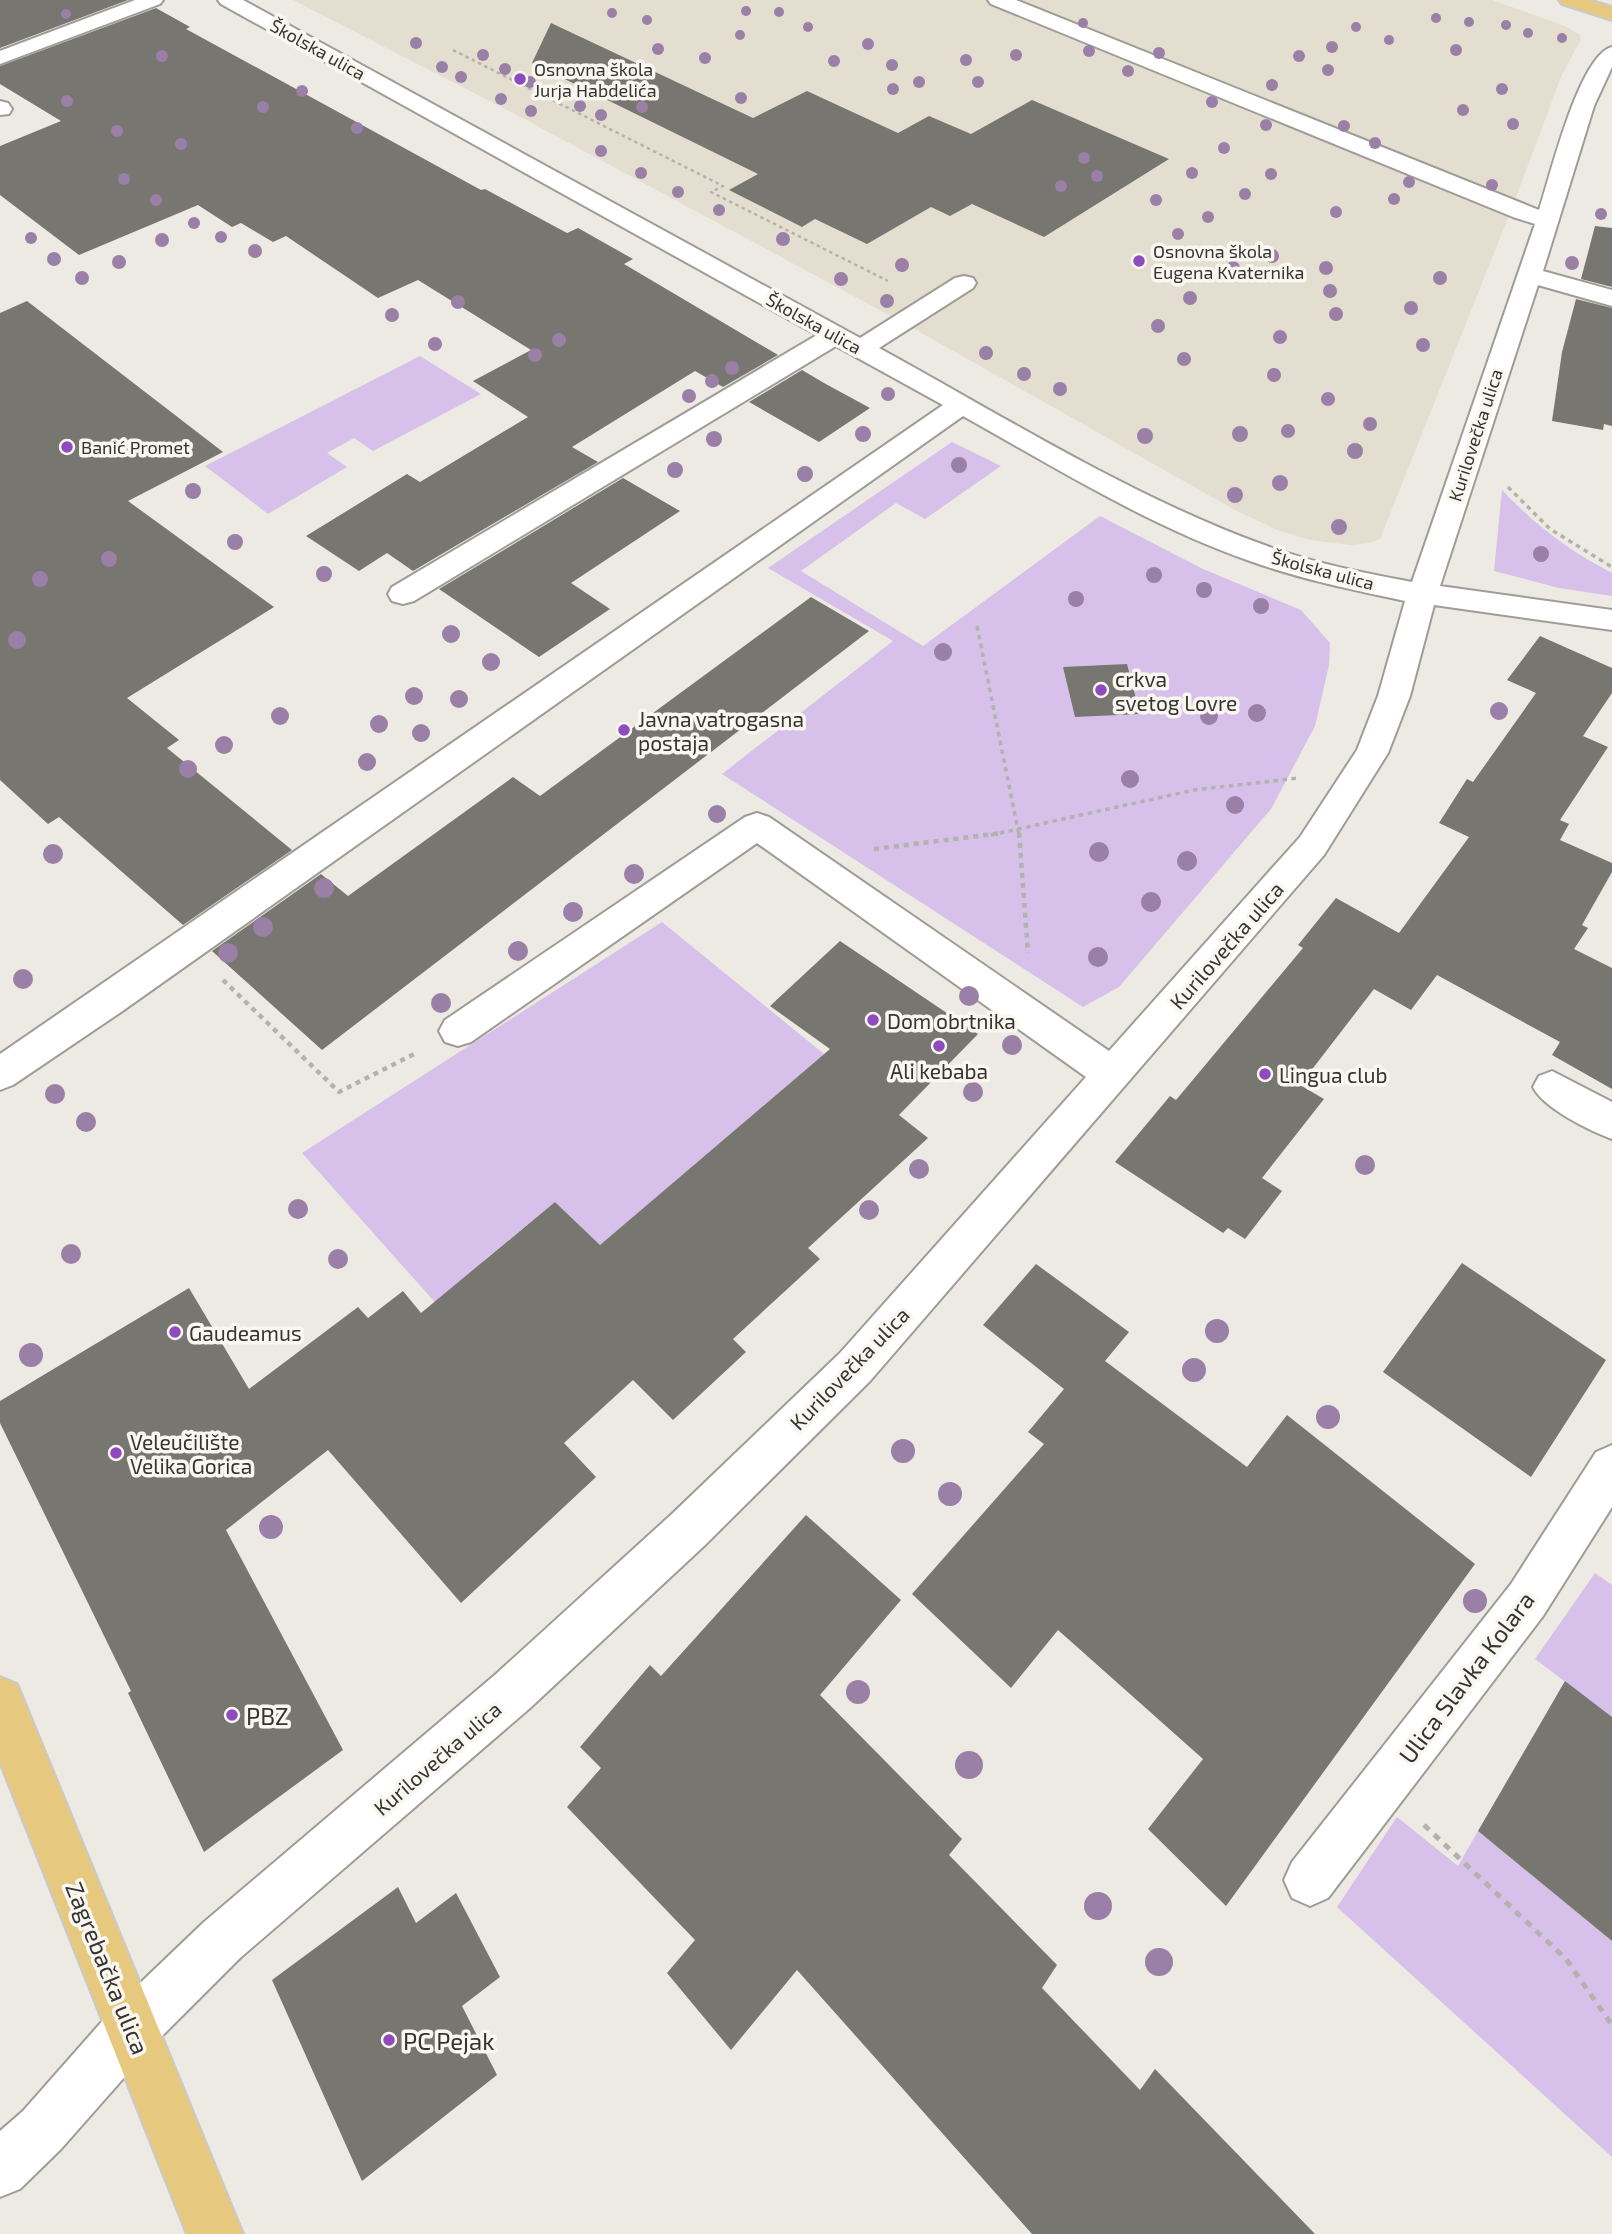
<svg xmlns="http://www.w3.org/2000/svg" width="1612" height="2234" viewBox="0 0 1612 2234" font-family="'Exo 2',sans-serif">
	<rect width="100%" height="100%" fill="#edeae3"/>
	<!-- built -->
	<path fill="#e4ded1" d="M293,0H1492L1565,26L1580,35L1581,39L1561,77L1512,208L1380,539L1369,543L1350,545L1310,540L1277,530L1235,510L902,322L513,113Z"/>
	<!-- green -->
	<path fill="#d7c0ea" d="M420,356L481,394L373,451L354,438L327,453L347,467L268,514L205,466Z
		M952,442L1001,466L925,519L896,503L801,571L923,646L1100,516L1203,569L1301,610L1330,643L1329,665L1315,726L1271,809L1119,987L1083,1007L722,774L893,641L768,568Z
		M1502,490C1535,525 1569,551 1612,573V596L1559,588L1494,571Z
		M662,922L824,1054L600,1245L555,1202L483,1261L514,1391L302,1153Z
		M1595,1573L1612,1585V1717L1535,1659Z
		M1397,1817L1458,1866L1478,1831L1612,1941V2157L1337,1907Z"/>
	<!-- building -->
	<path fill="#787670" d="M0,0H128L0,48Z
		M156,8L190,27L186,29L481,190L485,189L567,233L578,228L633,259L624,264L778,355L723,387L695,371L572,447L598,462L413,571L387,553L359,571L306,536L407,474L420,482L528,417L473,381L531,350L418,280L378,298L286,236L273,242L241,223L232,227L198,205L79,255L0,195V146L61,121L0,84V66Z
		M551,23L753,118L807,91L898,133L929,116L971,134L1032,100L1169,159L1044,237L972,204L950,216L931,207L867,244L815,219L802,227L729,190L758,174L532,63Z
		M1595,226L1612,228V287L1581,279Z
		M1576,299L1612,308V426L1604,424L1603,430L1552,421L1562,352Z
		M27,301L223,452L128,501L274,607L127,698L179,740L167,748L292,850L183,925L59,817L48,824L0,780V313Z
		M802,370L824,383L870,408L819,442L749,402Z
		M623,478L680,511L571,583L610,609L539,657L439,589Z
		M811,597L869,631L322,1050L212,951L321,874L348,896L513,777L540,796Z
		M1540,636L1612,668V693L1583,736L1608,747L1560,820L1569,824L1560,840L1612,863V872L1582,925L1588,928L1574,949L1612,968V1089L1552,1055L1560,1042L1437,975L1411,1010L1374,989L1300,1085L1324,1099L1262,1178L1282,1191L1245,1239L1228,1228L1223,1233L1115,1162L1170,1096L1176,1100L1303,948L1298,945L1336,898L1399,933L1469,837L1439,823L1467,779L1473,782L1536,693L1507,680Z
		M1127,664L1140,714L1075,717L1063,667Z
		M840,941L978,1034L899,1115L928,1138L808,1248L820,1259L733,1339L746,1352L673,1420L633,1380L564,1443L596,1477L461,1603L328,1450L226,1530L343,1750L204,1852L128,1693L131,1691L0,1423V1401L189,1288L249,1389L358,1307L368,1318L403,1291L421,1313L555,1202L600,1245L830,1049L770,1006Z
		M1462,1263L1606,1360L1531,1477L1383,1372Z
		M1036,1264L1129,1332L1105,1361L1247,1467L1287,1415L1475,1564L1226,1906L1148,1829L1203,1759L1058,1630L1011,1688L912,1594L1044,1444L1028,1432L1064,1389L983,1325Z
		M806,1515L901,1600L820,1695L962,1839L949,1855L1057,1965L1042,1988L1140,2090L1155,2069L1315,2234H1032L797,1970L731,2050L667,1973L695,1940L567,1807L601,1768L580,1747L650,1665L661,1676Z
		M1565,1681L1612,1717V1941L1478,1831Z
		M398,1887L416,1923L456,1893L500,1977L462,2006L497,2075L362,2181L272,1980Z"/>
	<g fill="none" stroke-linecap="round" stroke-linejoin="round">
		<!-- minor casing -->
		<g stroke="#9e9c96" stroke-width="4">
			<path id="minor" d="M135,0H163L160,4L0,64V51Z
				M218,0H243L860,338L955,278L964,276L973,278L976,283L973,288L879,348C1003,416 1133,498 1267,546C1313,563 1363,573 1412,582L1535,224L1513,217L991,4L988,0H1016L1539,210C1550,177 1579,55 1612,47V67L1594,106L1543,271L1612,290V306L1538,285L1440,586L1612,610V630L1434,605L1410,696L1388,753L1324,855L870,1381L705,1545L530,1708L240,1958L151,2047L61,2149L20,2189L0,2197V2131L23,2111L113,2009L204,1922L496,1674L673,1513L840,1353L1086,1077L757,843L471,1042L458,1046L445,1042L439,1031L445,1020L745,817L757,813L769,817L1109,1051L1300,837L1357,750L1378,696L1405,601C1353,590 1300,579 1250,561C1149,526 1056,468 963,416L121,1012L13,1085L0,1090V1054L943,405L836,346L414,601L403,604L392,601L388,594L392,587L817,335L221,4Z
				M0,101L8,103L12,109L9,114L0,115Z
				M1552,1071L1612,1102V1139C1590,1131 1543,1108 1533,1087L1539,1076Z
				M1612,1445V1507L1543,1616L1328,1898L1310,1906L1292,1898L1284,1880L1292,1862L1511,1584L1596,1452Z"/>
		</g>
		<!-- major casing -->
		<g stroke="#cacaca" stroke-width="4">
			<path id="major" d="M1559,0H1589L1612,7V20L1562,4Z
				M0,1677L17,1684L243,2234H187L0,1762Z"/>
		</g>
		<!-- path-far3 -->
		<path stroke="#b4b2ac" stroke-width="2.5" stroke-dasharray="3.5 3.5" stroke-linecap="butt" d="M453,50L723,186L711,192L888,281"/>
		<!-- path-far2 -->
		<path stroke="#b4b2ac" stroke-width="3.5" stroke-dasharray="4.5 4.5" stroke-linecap="butt" d="M1508,487L1550,529L1612,567
			M977,626L1019,835
			M991,835L1194,790L1299,778"/>
		<!-- path-far1 -->
		<path stroke="#b4b2ac" stroke-width="4.5" stroke-dasharray="5 5" stroke-linecap="butt" d="M1019,833L1028,953
			M874,849L1002,833
			M223,980L339,1092L414,1054"/>
		<!-- path -->
		<path stroke="#b4b2ac" stroke-width="5" stroke-dasharray="7 7" stroke-linecap="butt" d="M1424,1825L1566,1959L1612,2025"/>
		<!-- minor -->
		<use href="#minor" fill="#fff" fill-rule="evenodd"/>
		<!-- major -->
		<use href="#major" fill="#e6c97f" fill-rule="evenodd"/>
	</g>
	<!-- trees -->
	<g fill="#9a7fa7">
		<circle cx="746" cy="11" r="5"/>
		<circle cx="779" cy="12" r="5"/>
		<circle cx="612" cy="13" r="5"/>
		<circle cx="66" cy="14" r="5"/>
		<circle cx="1436" cy="18" r="5"/>
		<circle cx="647" cy="20" r="5"/>
		<circle cx="1469" cy="22" r="5"/>
		<circle cx="1083" cy="23" r="5"/>
		<circle cx="1506" cy="25" r="5"/>
		<circle cx="808" cy="27" r="5"/>
		<circle cx="1356" cy="27" r="5"/>
		<circle cx="1528" cy="33" r="5"/>
		<circle cx="740" cy="35" r="5"/>
		<circle cx="1562" cy="38" r="5"/>
		<circle cx="1389" cy="40" r="5"/>
		<circle cx="416" cy="43" r="6"/>
		<circle cx="868" cy="44" r="6"/>
		<circle cx="1332" cy="47" r="6"/>
		<circle cx="658" cy="49" r="6"/>
		<circle cx="1456" cy="50" r="6"/>
		<circle cx="1089" cy="51" r="6"/>
		<circle cx="1159" cy="53" r="6"/>
		<circle cx="483" cy="55" r="6"/>
		<circle cx="1016" cy="55" r="6"/>
		<circle cx="162" cy="56" r="6"/>
		<circle cx="1299" cy="56" r="6"/>
		<circle cx="705" cy="58" r="6"/>
		<circle cx="966" cy="60" r="6"/>
		<circle cx="834" cy="61" r="6"/>
		<circle cx="892" cy="65" r="6"/>
		<circle cx="442" cy="67" r="6"/>
		<circle cx="505" cy="69" r="6"/>
		<circle cx="1328" cy="70" r="6"/>
		<circle cx="1128" cy="71" r="6"/>
		<circle cx="461" cy="77" r="6"/>
		<circle cx="530" cy="82" r="6"/>
		<circle cx="919" cy="82" r="6"/>
		<circle cx="978" cy="82" r="6"/>
		<circle cx="1272" cy="85" r="6"/>
		<circle cx="893" cy="89" r="6"/>
		<circle cx="1502" cy="89" r="6"/>
		<circle cx="302" cy="91" r="6"/>
		<circle cx="559" cy="95" r="6"/>
		<circle cx="741" cy="98" r="6"/>
		<circle cx="501" cy="99" r="6"/>
		<circle cx="67" cy="101" r="6"/>
		<circle cx="1212" cy="102" r="6"/>
		<circle cx="580" cy="106" r="6"/>
		<circle cx="263" cy="107" r="6"/>
		<circle cx="642" cy="107" r="6"/>
		<circle cx="1463" cy="110" r="6"/>
		<circle cx="531" cy="111" r="6"/>
		<circle cx="601" cy="115" r="6"/>
		<circle cx="1513" cy="124" r="6"/>
		<circle cx="1266" cy="125" r="6"/>
		<circle cx="1344" cy="126" r="6"/>
		<circle cx="357" cy="128" r="6"/>
		<circle cx="117" cy="131" r="6"/>
		<circle cx="1375" cy="143" r="6"/>
		<circle cx="181" cy="144" r="6"/>
		<circle cx="1224" cy="148" r="6"/>
		<circle cx="601" cy="151" r="6"/>
		<circle cx="1084" cy="158" r="6"/>
		<circle cx="641" cy="173" r="6"/>
		<circle cx="1192" cy="173" r="6"/>
		<circle cx="1271" cy="174" r="6"/>
		<circle cx="1097" cy="176" r="6"/>
		<circle cx="124" cy="179" r="6"/>
		<circle cx="1409" cy="182" r="6"/>
		<circle cx="1492" cy="185" r="6"/>
		<circle cx="1061" cy="186" r="6"/>
		<circle cx="678" cy="192" r="6"/>
		<circle cx="1245" cy="194" r="6"/>
		<circle cx="1394" cy="199" r="6"/>
		<circle cx="156" cy="200" r="6"/>
		<circle cx="1156" cy="200" r="6"/>
		<circle cx="719" cy="210" r="6"/>
		<circle cx="1336" cy="212" r="6"/>
		<circle cx="1601" cy="214" r="6"/>
		<circle cx="1208" cy="217" r="6"/>
		<circle cx="194" cy="223" r="6"/>
		<circle cx="1178" cy="234" r="6"/>
		<circle cx="221" cy="237" r="6"/>
		<circle cx="31" cy="238" r="6"/>
		<circle cx="783" cy="239" r="7"/>
		<circle cx="162" cy="240" r="7"/>
		<circle cx="255" cy="251" r="7"/>
		<circle cx="1272" cy="256" r="7"/>
		<circle cx="54" cy="259" r="7"/>
		<circle cx="119" cy="262" r="7"/>
		<circle cx="1572" cy="263" r="7"/>
		<circle cx="902" cy="265" r="7"/>
		<circle cx="1233" cy="268" r="7"/>
		<circle cx="1326" cy="268" r="7"/>
		<circle cx="82" cy="278" r="7"/>
		<circle cx="1440" cy="278" r="7"/>
		<circle cx="841" cy="279" r="7"/>
		<circle cx="1330" cy="291" r="7"/>
		<circle cx="1190" cy="298" r="7"/>
		<circle cx="887" cy="301" r="7"/>
		<circle cx="458" cy="302" r="7"/>
		<circle cx="1411" cy="308" r="7"/>
		<circle cx="1336" cy="314" r="7"/>
		<circle cx="392" cy="315" r="7"/>
		<circle cx="1158" cy="326" r="7"/>
		<circle cx="1280" cy="337" r="7"/>
		<circle cx="559" cy="340" r="7"/>
		<circle cx="435" cy="344" r="7"/>
		<circle cx="1423" cy="345" r="7"/>
		<circle cx="986" cy="353" r="7"/>
		<circle cx="535" cy="355" r="7"/>
		<circle cx="1184" cy="359" r="7"/>
		<circle cx="732" cy="368" r="7"/>
		<circle cx="1024" cy="374" r="7"/>
		<circle cx="1274" cy="375" r="7"/>
		<circle cx="712" cy="381" r="7"/>
		<circle cx="1060" cy="389" r="7"/>
		<circle cx="888" cy="394" r="7"/>
		<circle cx="689" cy="396" r="7"/>
		<circle cx="1328" cy="399" r="7"/>
		<circle cx="1370" cy="424" r="7"/>
		<circle cx="1288" cy="431" r="7"/>
		<circle cx="863" cy="434" r="8"/>
		<circle cx="1240" cy="434" r="8"/>
		<circle cx="1145" cy="436" r="8"/>
		<circle cx="714" cy="439" r="8"/>
		<circle cx="1355" cy="451" r="8"/>
		<circle cx="959" cy="465" r="8"/>
		<circle cx="675" cy="470" r="8"/>
		<circle cx="805" cy="474" r="8"/>
		<circle cx="1280" cy="483" r="8"/>
		<circle cx="193" cy="491" r="8"/>
		<circle cx="1235" cy="495" r="8"/>
		<circle cx="1339" cy="527" r="8"/>
		<circle cx="235" cy="542" r="8"/>
		<circle cx="1541" cy="554" r="8"/>
		<circle cx="109" cy="559" r="8"/>
		<circle cx="324" cy="574" r="8"/>
		<circle cx="1154" cy="575" r="8"/>
		<circle cx="40" cy="579" r="8"/>
		<circle cx="1204" cy="590" r="8"/>
		<circle cx="1076" cy="599" r="8"/>
		<circle cx="1261" cy="606" r="8"/>
		<circle cx="451" cy="634" r="9"/>
		<circle cx="17" cy="640" r="9"/>
		<circle cx="943" cy="652" r="9"/>
		<circle cx="491" cy="662" r="9"/>
		<circle cx="414" cy="696" r="9"/>
		<circle cx="459" cy="699" r="9"/>
		<circle cx="1499" cy="711" r="9"/>
		<circle cx="1257" cy="713" r="9"/>
		<circle cx="280" cy="716" r="9"/>
		<circle cx="1209" cy="716" r="9"/>
		<circle cx="379" cy="724" r="9"/>
		<circle cx="421" cy="733" r="9"/>
		<circle cx="224" cy="745" r="9"/>
		<circle cx="367" cy="762" r="9"/>
		<circle cx="188" cy="769" r="9"/>
		<circle cx="1130" cy="779" r="9"/>
		<circle cx="1235" cy="805" r="9"/>
		<circle cx="717" cy="814" r="9"/>
		<circle cx="1099" cy="852" r="10"/>
		<circle cx="53" cy="854" r="10"/>
		<circle cx="1187" cy="861" r="10"/>
		<circle cx="634" cy="874" r="10"/>
		<circle cx="324" cy="888" r="10"/>
		<circle cx="1151" cy="902" r="10"/>
		<circle cx="573" cy="912" r="10"/>
		<circle cx="263" cy="927" r="10"/>
		<circle cx="518" cy="951" r="10"/>
		<circle cx="228" cy="953" r="10"/>
		<circle cx="1098" cy="957" r="10"/>
		<circle cx="23" cy="979" r="10"/>
		<circle cx="969" cy="996" r="10"/>
		<circle cx="441" cy="1003" r="10"/>
		<circle cx="1012" cy="1045" r="10"/>
		<circle cx="973" cy="1092" r="10"/>
		<circle cx="55" cy="1094" r="10"/>
		<circle cx="86" cy="1122" r="10"/>
		<circle cx="1365" cy="1165" r="10"/>
		<circle cx="919" cy="1169" r="10"/>
		<circle cx="298" cy="1209" r="10"/>
		<circle cx="869" cy="1210" r="10"/>
		<circle cx="71" cy="1254" r="10"/>
		<circle cx="338" cy="1259" r="10"/>
		<circle cx="1217" cy="1331" r="12"/>
		<circle cx="31" cy="1355" r="12"/>
		<circle cx="1194" cy="1370" r="12"/>
		<circle cx="1328" cy="1417" r="12"/>
		<circle cx="903" cy="1451" r="12"/>
		<circle cx="950" cy="1494" r="12"/>
		<circle cx="271" cy="1527" r="12"/>
		<circle cx="1475" cy="1601" r="12"/>
		<circle cx="858" cy="1692" r="12"/>
		<circle cx="969" cy="1765" r="14"/>
		<circle cx="1098" cy="1906" r="14"/>
		<circle cx="1159" cy="1962" r="14"/>
	</g>
	<!-- markers -->
	<g fill="#8f4abd" stroke="#faf7f1" stroke-width="2.5">
		<circle cx="520" cy="79" r="7"/>
		<circle cx="1139" cy="261" r="7"/>
		<circle cx="67" cy="447" r="7"/>
		<circle cx="1101" cy="690" r="7"/>
		<circle cx="624" cy="730" r="7"/>
		<circle cx="873" cy="1020" r="7"/>
		<circle cx="939" cy="1046" r="7"/>
		<circle cx="1265" cy="1074" r="7"/>
		<circle cx="175" cy="1332" r="7"/>
		<circle cx="116" cy="1453" r="7"/>
		<circle cx="232" cy="1715" r="7"/>
		<circle cx="389" cy="2040" r="7"/>
	</g>
	<g text-anchor="middle" dominant-baseline="central" stroke-width="7" stroke-linejoin="round" paint-order="stroke">
		<!-- far-street labels -->
		<g font-size="18" fill="#353432" stroke="#faf7f1">
			<text transform="translate(318 49) rotate(29)">Školska ulica</text>
			<text transform="translate(814 323) rotate(29)">Školska ulica</text>
			<text transform="translate(1475 435) rotate(-72)">Kurilovečka ulica</text>
			<text transform="translate(1323 570) rotate(15)">Školska ulica</text>
		</g>
		<!-- far-poi labels -->
		<g font-size="18" fill="#353432" stroke="#faf7f1" text-anchor="start">
			<text x="534" y="69">Osnovna škola<tspan x="534" dy="21">Jurja Habdelića</tspan></text>
			<text x="1153" y="251">Osnovna škola<tspan x="1153" dy="21">Eugena Kvaternika</tspan></text>
			<text x="81" y="447">Banić Promet</text>
		</g>
		<!-- poi labels -->
		<g font-size="21" fill="#353432" stroke="#faf7f1" text-anchor="start">
			<text x="1115" y="678">crkva<tspan x="1115" dy="24">svetog Lovre</tspan></text>
			<text x="638" y="718">Javna vatrogasna<tspan x="638" dy="24">postaja</tspan></text>
			<text x="887" y="1020">Dom obrtnika</text>
			<text x="939" y="1070" text-anchor="middle">Ali kebaba</text>
			<text x="1279" y="1074">Lingua club</text>
			<text x="189" y="1332">Gaudeamus</text>
			<text x="130" y="1441">Veleučilište<tspan x="130" dy="24">Velika Gorica</tspan></text>
		</g>
		<!-- street labels -->
		<g font-size="21" fill="#353432" stroke="#faf7f1">
			<text transform="translate(1226 945) rotate(-49)">Kurilovečka ulica</text>
			<text transform="translate(849 1368) rotate(-46)">Kurilovečka ulica</text>
			<text transform="translate(437 1758) rotate(-41)">Kurilovečka ulica</text>
		</g>
		<!-- near-street labels -->
		<g font-size="24" fill="#353432" stroke="#faf7f1">
			<text transform="translate(1466 1677) rotate(-53)">Ulica Slavka Kolara</text>
			<text transform="translate(108 1968) rotate(68)">Zagrebačka ulica</text>
		</g>
		<!-- near-poi labels -->
		<g font-size="24" fill="#353432" stroke="#faf7f1" text-anchor="start">
			<text x="246" y="1715">PBZ</text>
			<text x="403" y="2040">PC Pejak</text>
		</g>
	</g>
</svg>
